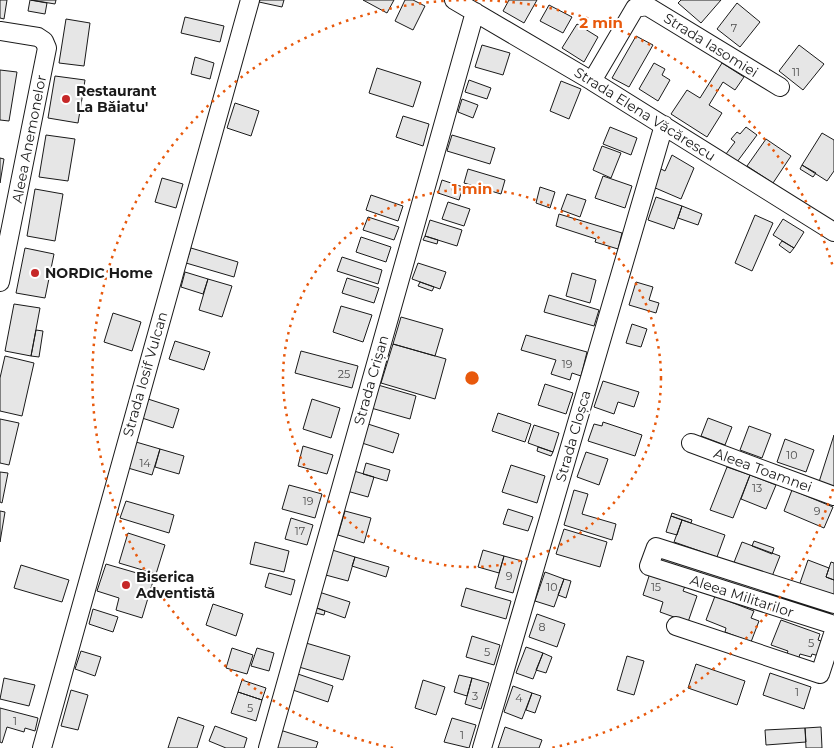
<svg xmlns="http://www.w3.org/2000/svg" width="834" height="748" viewBox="0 0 834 748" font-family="Montserrat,sans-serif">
	<rect width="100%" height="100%" fill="#fff"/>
	<!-- building -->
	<path fill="#e6e6e6" stroke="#1a1a1a" d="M0,0H7L4,19L0,18Z
		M30,0L47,3L45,14L28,11Z
		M31,0H56L55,4Z
		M260,0H284L282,7L259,2Z
		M363,0H394L387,13Z
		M405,0H413L425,6L413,30L395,21Z
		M509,0H537L524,23L503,11Z
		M681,0H721L701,23L678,3Z
		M737,3L760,22L740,47L717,29Z
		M549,5L572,17L563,33L540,21Z
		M185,17L224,26L220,42L181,33Z
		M66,19L90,23L84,66L59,63Z
		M577,24L598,37L584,62L562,48Z
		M636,36L653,45L629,87L612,78Z
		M482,45L510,53L503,75L475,67Z
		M799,45L824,64L803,90L779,71Z
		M195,57L214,63L210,79L191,74Z
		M654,63L665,69L662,75L670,80L658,101L639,89Z
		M722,63L744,77L735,90L723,82L709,105L722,113L707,137L671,114L687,90L700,98Z
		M377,68L421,82L413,107L369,93Z
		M0,70L17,72L9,121L0,120Z
		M55,76L85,80L78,123L48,118Z
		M469,80L491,88L487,99L465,92Z
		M561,81L581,89L569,119L550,111Z
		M462,99L478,105L473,118L458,112Z
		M235,103L259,111L251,136L227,128Z
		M403,116L429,124L423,146L396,137Z
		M610,127L637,138L631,155L603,144Z
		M746,127L757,135L737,162L726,154L735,142L731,139L737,132L740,134Z
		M822,133L834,140V171L827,181L802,165Z
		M46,135L75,139L68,181L39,177Z
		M452,135L495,148L490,164L447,151Z
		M766,139L791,156L773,183L747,166Z
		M602,146L621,153L611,178L593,170Z
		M672,155L694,168L681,199L653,187L661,169L665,171Z
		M0,158L4,159L0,183Z
		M802,165L816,173L813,177L800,169Z
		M468,169L505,180L501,194L464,183Z
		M603,176L632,186L625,208L595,198Z
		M162,178L183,184L176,208L155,202Z
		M442,180L463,187L459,200L438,193Z
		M540,187L555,192L550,208L536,203Z
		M35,189L63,194L55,241L27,236Z
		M567,194L586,200L580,217L561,210Z
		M371,195L403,206L398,221L366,210Z
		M656,197L682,206L674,229L648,220Z
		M448,202L470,209L464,226L442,219Z
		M682,206L702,214L698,225L678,218Z
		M559,214L622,233L618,249L595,242L596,239L556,226Z
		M755,215L773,223L752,271L735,263Z
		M368,217L399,227L394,240L363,230Z
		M783,219L804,232L794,248L773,235Z
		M430,220L462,230L457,246L425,236Z
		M425,236L438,240L437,244L423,240Z
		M361,237L391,247L386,262L356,252Z
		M782,241L794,248L790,253L779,245Z
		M25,248L54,254L45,298L16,293Z
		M191,248L238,262L234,277L186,263Z
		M342,257L382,270L378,284L337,271Z
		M418,263L446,272L440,289L412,279Z
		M185,272L208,279L203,294L181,287Z
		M572,273L596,280L590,303L566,296Z
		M347,278L379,288L374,303L342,293Z
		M208,279L232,286L222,317L199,310Z
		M420,282L434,287L432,291L418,286Z
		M636,282L653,287L649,300L659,303L656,313L629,305Z
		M549,295L599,310L594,326L544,312Z
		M14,304L40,308L31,356L5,351Z
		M341,306L372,315L363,342L333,332Z
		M113,313L141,322L132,351L104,342Z
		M401,317L443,329L435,356L393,344Z
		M632,324L647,329L641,347L626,343Z
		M36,330L43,331L39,357L31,356Z
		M526,335L587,352L581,376L572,373L570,380L551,374L556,360L521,350Z
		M175,341L210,352L204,370L169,359Z
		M393,344L446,359L435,399L381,383Z
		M301,351L358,366L352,388L295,373Z
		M5,356L34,363L22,416L0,411V378Z
		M603,381L639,392L634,407L618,402L614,414L594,407Z
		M545,384L573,393L566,414L538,405Z
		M378,385L416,396L410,419L371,408Z
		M148,399L179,409L173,428L142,418Z
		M312,399L340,408L331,438L303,429Z
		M498,413L531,424L525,442L492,431Z
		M708,418L732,427L725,445L701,436Z
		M0,419L19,423L9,465L0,463Z
		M603,422L642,435L635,456L588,441L594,424L602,426Z
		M368,424L399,434L393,453L362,443Z
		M534,425L559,433L553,452L528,443Z
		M749,426L771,434L762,458L740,450Z
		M834,435V487L819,482Z
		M785,439L814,450L806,472L777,462Z
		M136,442L160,449L152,475L128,468Z
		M303,446L333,455L327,474L298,466Z
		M538,447L553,452L551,456L537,451Z
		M160,449L184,456L179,474L155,467Z
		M586,452L608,459L599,485L577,477Z
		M366,463L390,470L387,481L363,474Z
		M511,465L545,476L537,503L502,492Z
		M727,467L750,475L733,518L710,510Z
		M354,471L374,477L368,497L347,491Z
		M0,472L8,473L2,503L0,502Z
		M750,475L776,485L766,509L741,499Z
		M289,485L322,494L315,518L282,509Z
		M574,490L588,494L582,514L616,524L612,540L564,525Z
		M792,490L833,507L824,528L784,511Z
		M126,501L174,515L169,533L120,518Z
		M508,509L533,517L528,531L503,524Z
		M0,511L5,512L0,542Z
		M345,511L371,518L364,543L338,535Z
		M672,513L692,520L691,523L671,516Z
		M671,516L682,520L677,535L666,532Z
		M291,518L313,525L307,545L285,539Z
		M682,520L725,535L717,557L674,542Z
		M564,529L607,542L600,567L556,554Z
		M128,533L165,545L156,574L119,563Z
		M754,541L774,548L772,554L752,546Z
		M255,542L289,551L284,572L250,564Z
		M742,542L780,556L771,579L733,565Z
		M329,549L355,557L348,581L322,574Z
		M483,550L504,556L499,573L478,567Z
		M504,556L522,561L513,593L495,588Z
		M355,557L389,567L386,577L352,566Z
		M808,560L829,568L826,577L834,580V598L799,586Z
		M831,562L834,563V580L826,577Z
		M106,564L154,578L142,618L116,610L119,598L97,591Z
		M21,565L69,580L62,602L14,588Z
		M545,572L564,579L554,607L535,601Z
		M269,573L295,580L291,595L265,587Z
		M650,573L685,586L683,591L697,596L688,622L660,612L663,602L643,595Z
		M564,579L571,581L566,598L558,595Z
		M466,588L511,601L506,619L461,606Z
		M319,592L350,602L345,618L314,607Z
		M715,596L754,611L751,618L759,621L751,642L725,632L726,628L706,620Z
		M213,604L243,614L236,636L206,625Z
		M314,607L325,611L324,615L312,612Z
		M93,609L118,617L113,632L89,624Z
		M537,614L565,624L557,647L529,637Z
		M781,620L820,634L818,640L824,642L819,656L812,654L811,657L800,654L798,660L786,656L788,651L771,645Z
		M472,636L500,645L494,665L466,657Z
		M306,643L350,656L343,680L299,667Z
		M526,647L543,653L533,679L516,673Z
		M232,648L253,655L247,674L226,668Z
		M257,648L274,653L269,671L251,666Z
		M81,651L101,657L95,676L75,669Z
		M543,653L552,657L546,673L536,670Z
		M627,656L644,661L634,695L617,690Z
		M696,664L745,681L737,705L688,688Z
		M295,673L333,686L328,702L290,689Z
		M770,673L811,687L804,709L763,695Z
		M459,675L472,678L467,696L454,692Z
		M4,678L35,685L29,706L0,699Z
		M472,678L489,683L481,709L465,704Z
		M242,680L266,688L262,700L238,692Z
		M423,680L445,687L436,715L415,708Z
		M513,686L532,693L522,719L504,712Z
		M71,690L88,695L78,730L61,726Z
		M238,692L262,700L256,721L231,713Z
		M532,693L541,696L535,713L526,710Z
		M0,708L38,718L35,731L25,728L24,732L7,727L2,743L0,742Z
		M178,717L204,726L197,748H168Z
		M452,718L476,725L469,748L444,742Z
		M215,726L247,738L244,748H226L209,741Z
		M505,727L542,740L539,748H498Z
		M821,727L822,748H806L805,728Z
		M805,728L806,742L766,745L765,730Z
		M280,730L318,742L316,748H274Z"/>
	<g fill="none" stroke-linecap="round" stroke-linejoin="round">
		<!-- minor casing -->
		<g stroke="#1a1a1a" stroke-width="20">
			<path id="minor" d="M454,0L592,81L834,232
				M0,31L38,37L44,41L47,48L0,282
				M592,81L635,8L647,6L780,87
				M691,443L834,496
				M834,604L656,547L649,566L834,625
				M676,626L820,674L834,631
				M42,748L250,0
				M268,748L475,12
				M482,748L664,125"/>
		</g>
		<!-- minor -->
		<use href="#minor" stroke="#fff" stroke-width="18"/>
	</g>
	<!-- distance rings -->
	<g fill="none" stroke="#e8590c" stroke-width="2.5" stroke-dasharray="2.5 5">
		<circle cx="472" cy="378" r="189"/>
		<path d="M833 489A378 378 0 0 1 551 748M393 748A378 378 0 0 1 469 0M475 0A378 378 0 0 1 833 267"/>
	</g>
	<!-- markers -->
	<g fill="#c62828" stroke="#fff" stroke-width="2">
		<circle cx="66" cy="99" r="5"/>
		<circle cx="35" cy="273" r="5"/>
		<circle cx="126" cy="585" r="5"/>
	</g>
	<g text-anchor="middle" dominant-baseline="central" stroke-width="4" stroke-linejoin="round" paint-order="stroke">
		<!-- number labels -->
		<g font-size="11" fill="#4d4d4d">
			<text x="734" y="28">7</text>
			<text x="796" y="72">11</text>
			<text x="567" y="364">19</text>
			<text x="344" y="374">25</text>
			<text x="792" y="455">10</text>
			<text x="145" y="463">14</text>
			<text x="757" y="488">13</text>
			<text x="308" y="501">19</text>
			<text x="817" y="511">9</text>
			<text x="300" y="531">17</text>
			<text x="509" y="576">9</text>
			<text x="552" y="587">10</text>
			<text x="656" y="587">15</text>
			<text x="542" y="627">8</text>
			<text x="811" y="643">5</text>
			<text x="487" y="652">5</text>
			<text x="797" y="692">1</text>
			<text x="475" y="696">3</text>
			<text x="519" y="698">4</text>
			<text x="250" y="708">5</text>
			<text x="15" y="721">1</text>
			<text x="462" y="735">1</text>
		</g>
		<!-- street labels -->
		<g font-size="14" fill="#1a1a1a" stroke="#fff">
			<text transform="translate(711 45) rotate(32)">Strada Iasomiei</text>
			<text transform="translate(645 114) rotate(32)">Strada Elena Văcărescu</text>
			<text transform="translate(29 139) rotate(-79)">Aleea Anemonelor</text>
			<text transform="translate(145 374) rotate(-74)">Strada Iosif Vulcan</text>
			<text transform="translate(371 380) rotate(-74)">Strada Crișan</text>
			<text transform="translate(573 436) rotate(-74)">Strada Cloșca</text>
			<text transform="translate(763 470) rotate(20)">Aleea Toamnei</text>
			<text transform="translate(742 596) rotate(18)">Aleea Militarilor</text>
		</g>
		<!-- poi labels -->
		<g font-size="14" font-weight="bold" fill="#1a1a1a" stroke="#fff" text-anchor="start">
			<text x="76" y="91">Restaurant<tspan x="76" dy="16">La Băiatu'</tspan></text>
			<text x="45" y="273">NORDIC Home</text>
			<text x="136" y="577">Biserica<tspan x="136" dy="16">Adventistă</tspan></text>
		</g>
	</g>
	<circle cx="472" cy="378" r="8" fill="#e8590c" stroke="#fff" stroke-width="2.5"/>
	<g font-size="15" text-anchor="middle" font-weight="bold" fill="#e8590c" stroke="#fff" stroke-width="4" stroke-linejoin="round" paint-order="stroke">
		<text x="601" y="28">2 min</text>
		<text x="472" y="194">1 min</text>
	</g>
</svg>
